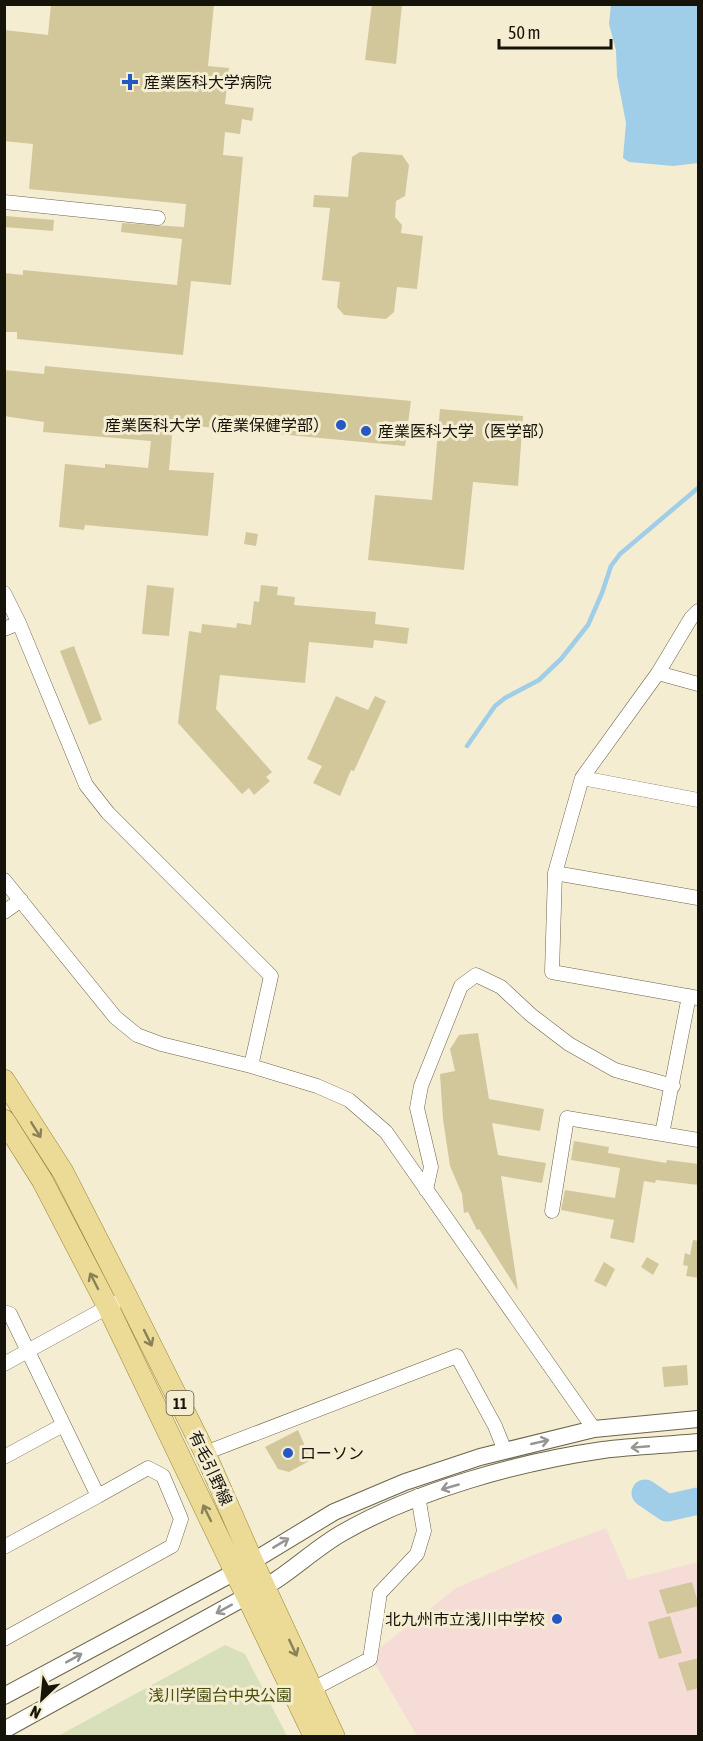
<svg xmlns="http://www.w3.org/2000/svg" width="703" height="1741" viewBox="0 0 703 1741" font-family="'Asap Condensed','Noto Sans JP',sans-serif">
	<rect width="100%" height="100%" fill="#f4edd2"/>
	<!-- education -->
	<path fill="#f6dcd7" d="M606,1528L628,1580L698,1562V1736H417L374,1662L376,1651L456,1588L533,1555Z"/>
	<!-- green -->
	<path fill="#d7e0ba" d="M225,1645L245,1654L287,1736H58Z"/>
	<!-- water -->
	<path fill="#a0cde7" d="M611,5H698V163L673,166L629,162L623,158L626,123L617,76L616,50L609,24Z"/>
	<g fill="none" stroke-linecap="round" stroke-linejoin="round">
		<!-- stream -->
		<path stroke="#a0cde7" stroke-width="4.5" d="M467,746L495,706L505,698L539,680L561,659L588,625L602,593L611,566L620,554L698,488"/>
		<!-- river -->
		<path stroke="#a0cde7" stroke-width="27" d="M645,1493L667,1508L698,1501"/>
	</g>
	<!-- building -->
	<path fill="#d2c69b" d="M51,4H214L208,66L229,68L225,104L254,108L252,121L242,119L240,134L225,132L223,155L243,157L231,285L191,281L183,355L17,339V332H4V273L23,275V270L177,285L182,239L121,232L122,223L184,227L186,204L29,189L33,144L4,141V30L48,35Z
		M372,4H402L396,64L365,60Z
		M360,152L402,155L409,165L405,196L396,201L395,217L402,225L401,233L423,236L417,289L397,287L394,312L386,319L344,315L337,307L340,282L322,280L330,208L313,207L314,195L348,197L352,157Z
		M5,216L54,220L53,231L4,227Z
		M45,366L411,401L405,446L173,424L169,470L214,473L208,536L85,525L84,530L59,527L65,464L105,468V464L148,468L151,441L43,432L44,422L4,416V370L44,374Z
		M440,409L523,416L518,486L473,482L464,570L368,560L375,495L432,500Z
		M246,532L258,534L256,546L244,544Z
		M147,585L174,588L169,636L142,634Z
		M261,585L278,587L277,595L295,597L294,605L376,612L375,624L409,628L407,644L374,640L373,648L309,642L305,683L220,675L216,709L272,772L266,777L270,781L254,795L249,788L242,794L178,723L189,631L201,633L202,624L236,628L237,623L251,625L254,601L259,602Z
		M74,646L102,720L89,725L60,651Z
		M336,696L368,710L375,696L386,701L354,771L351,770L340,796L313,783L322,766L307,759Z
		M478,1033L489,1099L544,1109L540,1131L492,1123L498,1155L546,1163L542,1183L501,1176L518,1291L479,1229L477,1230L468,1212L464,1213L462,1194L450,1166L443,1119L440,1074L455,1071L450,1049L459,1035Z
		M574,1141L609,1147L608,1153L666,1163L667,1160L699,1164V1185L656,1180L655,1183L644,1181L634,1243L610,1238L614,1220L561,1210L565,1190L615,1198L620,1168L571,1160Z
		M693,1240L699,1241V1278L686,1276L688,1266L683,1265L685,1253L690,1255Z
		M647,1257L659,1264L653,1275L641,1267Z
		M604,1262L615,1269L606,1287L594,1281Z
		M687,1365L688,1385L664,1387L662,1367Z
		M298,1430L311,1460L289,1472L278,1469L265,1447Z
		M692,1582L699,1606L667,1614L659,1590Z
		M670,1616L682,1653L659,1659L648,1622Z
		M699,1658V1688L687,1691L678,1663Z"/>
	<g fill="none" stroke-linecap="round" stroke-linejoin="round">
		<!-- minor casing -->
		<g stroke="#6b654d" stroke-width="15">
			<path id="minor" d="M4,202L158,218
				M4,593L19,623L86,785L108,813L271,976L251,1066
				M698,611L691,618L658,673L582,778L555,873L552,972L698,998
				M4,629L19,623
				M658,673L698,684
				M582,778L698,800
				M555,873L698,898
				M4,880L115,1017L137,1035L161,1044L251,1066L317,1086L349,1100L386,1132L594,1429
				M4,912L21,900
				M662,1134L689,996
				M426,1190L431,1167L417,1108L421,1086L461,986L476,975L501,987L531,1015L569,1044L615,1070L673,1086
				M552,1211L567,1118L698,1140
				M4,1312L10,1314L98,1496L148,1468L163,1476L181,1519L172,1546L4,1639
				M4,1364L115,1303
				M205,1453L457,1356L495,1426L505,1451
				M4,1457L63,1425
				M4,1547L98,1496
				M313,1689L370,1659L380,1593L417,1554L424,1531L418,1496"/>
		</g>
		<!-- tertiary casing -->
		<g stroke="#6b654d" stroke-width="18">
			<path id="tertiary" d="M4,1696L235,1572L334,1512L405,1482L480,1457L594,1429L698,1419
				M4,1730L247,1596C283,1581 309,1552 342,1533C415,1491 519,1462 603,1450C634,1446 667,1445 698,1442"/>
		</g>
		<!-- primary casing -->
		<g stroke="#978638" stroke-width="22">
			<path id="primary" d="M4,1080L63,1172L127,1297L205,1453L252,1560L334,1736
				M4,1120L42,1180L108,1307L314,1736"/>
		</g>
		<!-- minor -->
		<use href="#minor" stroke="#fff" stroke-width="14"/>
		<!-- tertiary -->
		<use href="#tertiary" stroke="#fff" stroke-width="16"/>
		<!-- primary -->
		<use href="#primary" stroke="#ebdb96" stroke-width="21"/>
	</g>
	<!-- one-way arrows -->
	<defs><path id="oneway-shaft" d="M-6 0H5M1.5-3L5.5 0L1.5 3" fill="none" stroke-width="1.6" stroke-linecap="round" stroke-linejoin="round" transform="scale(1.5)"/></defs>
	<g stroke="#8b8157">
		<use href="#oneway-shaft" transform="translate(36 1130) rotate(58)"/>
		<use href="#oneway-shaft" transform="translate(94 1281) rotate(-117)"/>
		<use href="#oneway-shaft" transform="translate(148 1338) rotate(64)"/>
		<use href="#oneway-shaft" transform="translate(207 1513) rotate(-116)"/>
		<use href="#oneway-shaft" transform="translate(293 1648) rotate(65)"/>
	</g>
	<g stroke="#969591">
		<use href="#oneway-shaft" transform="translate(540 1442) rotate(-13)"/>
		<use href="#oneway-shaft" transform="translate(640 1447) rotate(175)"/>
		<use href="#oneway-shaft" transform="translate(450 1487) rotate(164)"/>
		<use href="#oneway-shaft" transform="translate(281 1543) rotate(-31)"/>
		<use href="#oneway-shaft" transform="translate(224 1609) rotate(151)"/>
		<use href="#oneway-shaft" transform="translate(74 1658) rotate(-29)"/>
	</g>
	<!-- markers -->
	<g fill="#2558c5" stroke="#f4edd2" stroke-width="2">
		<path d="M127 73h6v6h6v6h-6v6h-6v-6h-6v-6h6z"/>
		<circle cx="341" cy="425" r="6"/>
		<circle cx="366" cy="431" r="6"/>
		<circle cx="288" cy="1453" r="6"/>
		<circle cx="557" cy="1619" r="6"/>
	</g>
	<g text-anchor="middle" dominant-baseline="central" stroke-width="6" stroke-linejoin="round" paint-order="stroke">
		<!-- shield labels -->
		<rect fill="#f4edd2" stroke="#595546" stroke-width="1.5" x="166.5" y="1391" width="27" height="24" rx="4.5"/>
		<g font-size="15" font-weight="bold" fill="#16140a">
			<text x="180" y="1403">11</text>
		</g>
		<!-- poi labels -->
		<g font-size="16" fill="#16140a" stroke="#f4edd2" text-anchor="start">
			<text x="144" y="82">産業医科大学病院</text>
			<text x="329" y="425" text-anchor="end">産業医科大学（産業保健学部）</text>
			<text x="378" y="431">産業医科大学（医学部）</text>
			<text x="300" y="1453">ローソン</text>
			<text x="545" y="1619" text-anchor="end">北九州市立浅川中学校</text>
		</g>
		<!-- street labels -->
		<g font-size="16" fill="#16140a" stroke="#f4edd2">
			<text transform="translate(211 1468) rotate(65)">有毛引野線</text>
		</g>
		<!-- park labels -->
		<g font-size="16" fill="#48510c" stroke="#f4edd2">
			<text x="220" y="1695">浅川学園台中央公園</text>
		</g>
	</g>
	<!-- border -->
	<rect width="703" height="1741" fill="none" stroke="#16140a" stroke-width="12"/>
	<!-- north arrow -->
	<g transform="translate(42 1699) rotate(206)" stroke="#f4edd2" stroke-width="4.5" paint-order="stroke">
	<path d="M0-4.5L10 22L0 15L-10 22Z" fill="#16140a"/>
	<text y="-9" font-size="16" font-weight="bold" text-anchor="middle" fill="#16140a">N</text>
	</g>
	<!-- scale -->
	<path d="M499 39v9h112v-9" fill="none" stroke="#16140a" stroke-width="3"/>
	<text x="508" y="39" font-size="18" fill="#16140a" stroke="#f4edd2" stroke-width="4.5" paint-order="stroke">50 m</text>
</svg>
